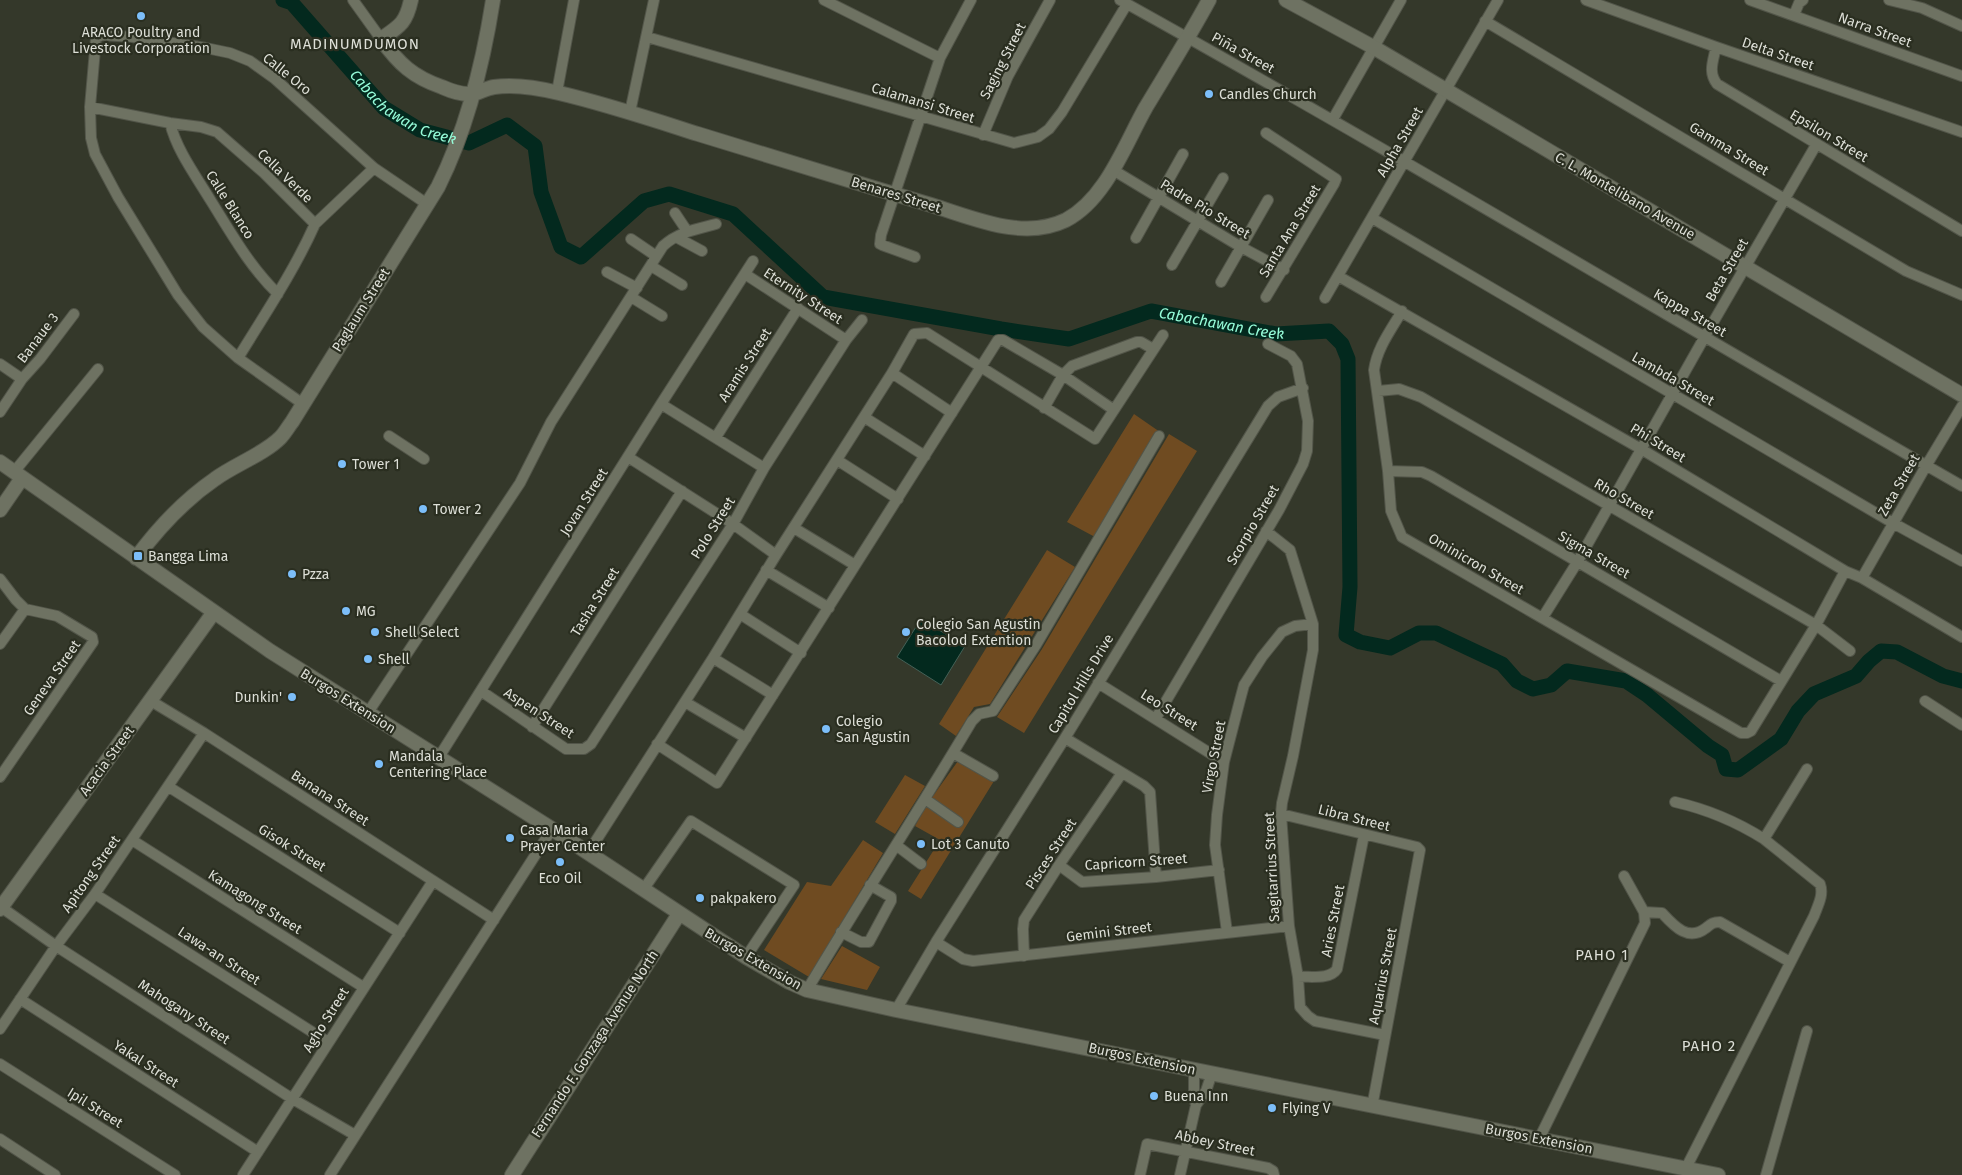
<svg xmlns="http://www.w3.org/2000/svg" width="1962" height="1175" viewBox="0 0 1962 1175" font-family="'Fira Sans',sans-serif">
	<rect width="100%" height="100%" fill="#34382a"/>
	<!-- green -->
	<path fill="#6f4b21" d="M1134,414L1160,432L1095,537L1067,522Z
		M1169,434L1197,451L1024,733L997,717L1042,649Z
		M1047,550L1075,567L990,704L974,707L956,736L939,724Z
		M958,761L994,781L921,899L908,891L940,840L915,826L928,803Z
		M905,775L925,786L895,834L875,822Z
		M863,840L883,853L809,977L764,950L807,882L831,886Z
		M842,946L880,967L867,990L821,979Z"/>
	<!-- water -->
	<path fill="#03291e" stroke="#446056" d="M921,619L965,646L941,685L897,657Z"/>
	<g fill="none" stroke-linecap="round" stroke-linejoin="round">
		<!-- river -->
		<path stroke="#03291e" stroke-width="15" id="s1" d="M283,0L292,3L384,108L420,130L469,143L507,125L535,146L541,192L561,247L581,257L644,201L669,194L733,214L823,297L1001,329L1069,339L1151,311L1276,334L1329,331L1342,344L1348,359L1350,587L1346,635L1360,642L1390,648L1419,633H1436L1502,664L1517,681L1533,689L1551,685L1567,671L1626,681L1647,695L1708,746L1722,755L1726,769L1738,770L1781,739L1798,711L1814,694L1856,676L1869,661L1881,651L1897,652L1943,676L1962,681"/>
		<!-- street casing -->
		<g stroke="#525549" stroke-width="12">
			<path id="street" d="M353,0L381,39
				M824,0L940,58
				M1120,0C1403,157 1681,325 1962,486
				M1586,0L1716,47L1962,132
				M1750,0L1962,76
				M1889,0L1922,8L1962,26
				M1794,15L1799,3L1803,0
				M1485,21L1906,271L1962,295
				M647,37L1014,143L1038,137L1049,129L1062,112L1127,4
				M1716,47C1713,62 1708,72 1717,84L1962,231
				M557,92L574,0
				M90,107L170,123L201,127L217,132L264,173L315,224C294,271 265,314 238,358
				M630,112L654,0
				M1333,119L1401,0
				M170,123C177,151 196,176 211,201C231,233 250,267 278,294
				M983,135L1008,76L1050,0
				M1113,170L1241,247L1284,270
				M675,213L687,231
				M1372,218L1893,523L1962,561
				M315,224L374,168
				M676,237L702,251
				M1136,238L1183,154
				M631,239L656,256
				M915,257L882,245L880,244L881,235L940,58L971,0
				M1172,265L1223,178
				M651,266L682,285
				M607,272L637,288
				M745,274L846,340
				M1338,276L1641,449L1845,571L1862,578L1962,637
				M1221,282L1268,200
				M631,297L662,316
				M1266,297L1334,184L1336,179L1266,133
				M1325,298L1498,0
				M1402,311C1391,330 1377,348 1374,370L1388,471L1391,511L1402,537L1741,733H1747L1751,731L1816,625L1845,571
				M0,364L22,379L40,359L74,314
				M892,373L952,413
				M1378,391L1399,389L1421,397L1816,625L1850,651
				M303,404L238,358L203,327L178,295L118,197L95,154L91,138L90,107L96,38L102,35L133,37L206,48L230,53L250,61L275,79L374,168L427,204
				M661,404L764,468
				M1044,408L1063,375L1072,366L1137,342H1141L1153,349
				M0,412L22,379
				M864,417L925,456
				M389,436L424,459
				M716,437L798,308
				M628,457L733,524L776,555
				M837,460L898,499
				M1388,471L1422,472L1431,476L1781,681
				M14,472L98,369
				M794,528L855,565
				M1266,531L1290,550L1313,624V650L1293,756L1282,803L1281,814L1289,926L1298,977L1300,1007L1308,1016L1315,1021L1385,1035
				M766,570L829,608
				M1862,578L1926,466L1962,406
				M0,579L16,600L25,609L57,616L92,637L93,642L0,777
				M740,614L801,653
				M1543,617L1578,561L1704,338L1816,145
				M0,644L25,609
				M713,658L773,695
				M1098,683L1224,762
				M481,691L566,749H584L591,744L733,524L764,468L846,340L862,320
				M151,701L204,733L494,920
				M1925,701L1962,725
				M685,702L746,738
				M367,714L520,483L551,422L663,246C678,232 697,229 716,224
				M1156,718L1279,510L1303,464L1307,451L1308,421L1297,364L1291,356L1268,344
				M532,727L682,491
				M1065,738L1144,786L1150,792L1156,877
				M657,744L717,783L998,340H1003L1063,375L1114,410
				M953,753L993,776
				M439,757L661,404L753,261
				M169,787L400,933
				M925,799L958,822
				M1675,802C1706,809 1737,822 1764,839L1807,769
				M1281,814L1417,847L1420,850L1372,1107
				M132,840L363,987
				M896,845L921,864
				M588,853L713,658L776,555L892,373L914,334L927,333L1095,439L1163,335
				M1059,865L1082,882L1156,877L1219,870
				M643,890L691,821L794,885L746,957
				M95,894L328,1042
				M1,907L56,946L291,1098L355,1135
				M1644,912L1662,913C1674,926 1688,942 1706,928C1711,924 1713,922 1720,922L1790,962
				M841,932L861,942H869L891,901V897L870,885
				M1227,932L1215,845L1217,815L1224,762L1240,700L1244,685L1262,657L1282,632L1295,626L1313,624
				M936,942L963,959L973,961L1289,926
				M1024,956L1023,929L1024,920L1059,865L1122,773
				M1298,977C1310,976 1330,980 1337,969L1364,835
				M807,990C861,899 918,812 972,721L979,714L993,711L1036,645L1159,436
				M20,999L258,1152
				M896,1010L936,942L1065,738L1268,406L1278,397L1303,388
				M0,1029L56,946L95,894L204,733
				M0,1064L175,1175
				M1194,1069V1098L1196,1105
				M0,1139L55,1175
				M1539,1139L1645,923L1644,912L1624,876
				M1686,1168L1814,916C1818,905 1824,895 1820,884L1764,839
				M243,1175L433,881
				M330,1175L552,829
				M1140,1175L1147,1144L1268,1168L1273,1171L1274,1175
				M1180,1175L1196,1105L1206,1091L1212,1073
				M1766,1175L1807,1031"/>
		</g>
		<!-- secondary casing -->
		<g stroke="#525549" stroke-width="16">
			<path id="secondary" d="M411,0C406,23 400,26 381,39C399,64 413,77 442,87C451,91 466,96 476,93C482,91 488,88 494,87C514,84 539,88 559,93C606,104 651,119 698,134C775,158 853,182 931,205C974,218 1023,241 1066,220C1106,199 1125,144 1146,107C1167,72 1189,37 1209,0
				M1286,0L1373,47L1962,395
				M0,462L270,651L552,829L746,957L789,982L807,990L896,1010L1718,1175
				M0,510L22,478
				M136,558C159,527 183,501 215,479C234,465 264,454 280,438C285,433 288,427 292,422L438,187C467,129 483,64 493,0
				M0,909L214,612
				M512,1175L679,914"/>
		</g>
		<!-- street -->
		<use href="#street" stroke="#6e7262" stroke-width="10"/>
		<!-- secondary -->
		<use href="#secondary" stroke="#6e7262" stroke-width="14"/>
	</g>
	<!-- markers -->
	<g fill="#7cbef9" stroke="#2a2e20" stroke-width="2">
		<circle cx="141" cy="16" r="5"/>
		<circle cx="1209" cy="94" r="5"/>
		<circle cx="342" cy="464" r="5"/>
		<circle cx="423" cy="509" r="5"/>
		<rect x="133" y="551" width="10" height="10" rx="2.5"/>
		<circle cx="292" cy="574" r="5"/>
		<circle cx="346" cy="611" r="5"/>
		<circle cx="375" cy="632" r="5"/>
		<circle cx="906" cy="632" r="5"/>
		<circle cx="368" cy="659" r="5"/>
		<circle cx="292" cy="697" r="5"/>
		<circle cx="826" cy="729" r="5"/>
		<circle cx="379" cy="764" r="5"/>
		<circle cx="510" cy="838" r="5"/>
		<circle cx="921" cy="844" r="5"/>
		<circle cx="560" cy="862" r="5"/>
		<circle cx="700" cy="898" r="5"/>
		<circle cx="1154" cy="1096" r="5"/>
		<circle cx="1272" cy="1108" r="5"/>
	</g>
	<g text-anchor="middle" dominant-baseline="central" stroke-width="4.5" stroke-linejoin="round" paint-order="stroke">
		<!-- street labels -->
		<g font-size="14" fill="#dddfd7" stroke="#2a2e20">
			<text transform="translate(1875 30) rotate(20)">Narra Street</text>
			<text transform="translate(1243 53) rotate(29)">Piña Street</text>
			<text transform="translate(1778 54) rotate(19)">Delta Street</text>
			<text transform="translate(1003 61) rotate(-63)">Saging Street</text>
			<text transform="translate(287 74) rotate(39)">Calle Oro</text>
			<text transform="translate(923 103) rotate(17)">Calamansi Street</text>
			<text transform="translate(1829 136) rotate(31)">Epsilon Street</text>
			<text transform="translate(1400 142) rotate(-60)">Alpha Street</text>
			<text transform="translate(1729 149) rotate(31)">Gamma Street</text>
			<text transform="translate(285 176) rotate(44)">Cella Verde</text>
			<text transform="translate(896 195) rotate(17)">Benares Street</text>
			<text transform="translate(1625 196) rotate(30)">C. L. Montelibano Avenue</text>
			<text transform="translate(230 205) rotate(58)">Calle Blanco</text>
			<text transform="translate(1205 209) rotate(31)">Padre Pio Street</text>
			<text transform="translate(1290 231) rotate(-59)">Santa Ana Street</text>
			<text transform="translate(1727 270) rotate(-60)">Beta Street</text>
			<text transform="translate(803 296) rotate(33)">Eternity Street</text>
			<text transform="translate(361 310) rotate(-58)">Paglaum Street</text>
			<text transform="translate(1690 313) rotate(30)">Kappa Street</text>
			<text transform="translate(38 338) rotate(-53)">Banaue 3</text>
			<text transform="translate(745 365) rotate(-57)">Aramis Street</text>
			<text transform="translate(1673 379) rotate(30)">Lambda Street</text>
			<text transform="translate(1658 443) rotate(31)">Phi Street</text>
			<text transform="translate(1899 485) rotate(-60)">Zeta Street</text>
			<text transform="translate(1624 499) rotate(30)">Rho Street</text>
			<text transform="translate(584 502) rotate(-58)">Jovan Street</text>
			<text transform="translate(1253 525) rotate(-60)">Scorpio Street</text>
			<text transform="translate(713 528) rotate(-58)">Polo Street</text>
			<text transform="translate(1594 555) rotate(30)">Sigma Street</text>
			<text transform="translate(1476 564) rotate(30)">Ominicron Street</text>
			<text transform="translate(595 602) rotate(-58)">Tasha Street</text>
			<text transform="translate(52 678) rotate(-55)">Geneva Street</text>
			<text transform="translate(1081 684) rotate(-59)">Capitol Hills Drive</text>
			<text transform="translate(348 701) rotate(32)">Burgos Extension</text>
			<text transform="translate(1169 710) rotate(32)">Leo Street</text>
			<text transform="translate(539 713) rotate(33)">Aspen Street</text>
			<text transform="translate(1214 757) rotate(-79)">Virgo Street</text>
			<text transform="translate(107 761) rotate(-54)">Acacia Street</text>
			<text transform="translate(330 798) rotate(33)">Banana Street</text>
			<text transform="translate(1354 818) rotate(14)">Libra Street</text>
			<text transform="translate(292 848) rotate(32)">Gisok Street</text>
			<text transform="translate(1051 854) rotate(-57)">Pisces Street</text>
			<text transform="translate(1136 862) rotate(-4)">Capricorn Street</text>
			<text transform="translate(1272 867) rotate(-93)">Sagitarrius Street</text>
			<text transform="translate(91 874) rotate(-55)">Apitong Street</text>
			<text transform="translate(255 902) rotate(32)">Kamagong Street</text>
			<text transform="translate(1333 921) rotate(-79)">Aries Street</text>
			<text transform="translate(1109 932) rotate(-7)">Gemini Street</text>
			<text transform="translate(219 956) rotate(33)">Lawa-an Street</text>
			<text transform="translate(753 959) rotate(30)">Burgos Extension</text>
			<text transform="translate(1383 976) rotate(-79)">Aquarius Street</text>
			<text transform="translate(184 1012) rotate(33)">Mahogany Street</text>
			<text transform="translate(326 1020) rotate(-58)">Agho Street</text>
			<text transform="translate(595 1044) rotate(-57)">Fernando F. Gonzaga Avenue North</text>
			<text transform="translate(1142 1059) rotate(12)">Burgos Extension</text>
			<text transform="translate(146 1064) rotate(33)">Yakal Street</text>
			<text transform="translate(95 1108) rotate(32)">Ipil Street</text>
			<text transform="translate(1539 1139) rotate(11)">Burgos Extension</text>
			<text transform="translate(1215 1143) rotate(12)">Abbey Street</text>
		</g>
		<!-- poi labels -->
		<g font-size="14" fill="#dddfd7" stroke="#2a2e20" text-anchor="start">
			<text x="141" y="32" text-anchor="middle">ARACO Poultry and<tspan x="141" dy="16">Livestock Corporation</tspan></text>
			<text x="1219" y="94">Candles Church</text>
			<text x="352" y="464">Tower 1</text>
			<text x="433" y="509">Tower 2</text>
			<text x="148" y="556">Bangga Lima</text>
			<text x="302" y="574">Pzza</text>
			<text x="356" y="611">MG</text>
			<text x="916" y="624">Colegio San Agustin<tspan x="916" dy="16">Bacolod Extention</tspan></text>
			<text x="385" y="632">Shell Select</text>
			<text x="378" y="659">Shell</text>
			<text x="282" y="697" text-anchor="end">Dunkin'</text>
			<text x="836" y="721">Colegio<tspan x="836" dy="16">San Agustin</tspan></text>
			<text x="389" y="756">Mandala<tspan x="389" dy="16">Centering Place</tspan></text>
			<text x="520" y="830">Casa Maria<tspan x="520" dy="16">Prayer Center</tspan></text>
			<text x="931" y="844">Lot 3 Canuto</text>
			<text x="560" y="878" text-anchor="middle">Eco Oil</text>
			<text x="710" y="898">pakpakero</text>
			<text x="1164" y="1096">Buena Inn</text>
			<text x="1282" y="1108">Flying V</text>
		</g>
		<!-- neighbourhood labels -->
		<g font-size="15" letter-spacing="1" fill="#dddfd7" stroke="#2a2e20">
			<text x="355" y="44">MADINUMDUMON</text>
			<text x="1602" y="955">PAHO 1</text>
			<text x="1709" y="1046">PAHO 2</text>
		</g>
		<!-- water labels -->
		<g font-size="15" font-style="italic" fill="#96fcd9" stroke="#2a2e20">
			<text stroke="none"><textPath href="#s1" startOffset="165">Cabachawan Creek</textPath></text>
			<text stroke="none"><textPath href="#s1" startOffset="1154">Cabachawan Creek</textPath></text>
		</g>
	</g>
</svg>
